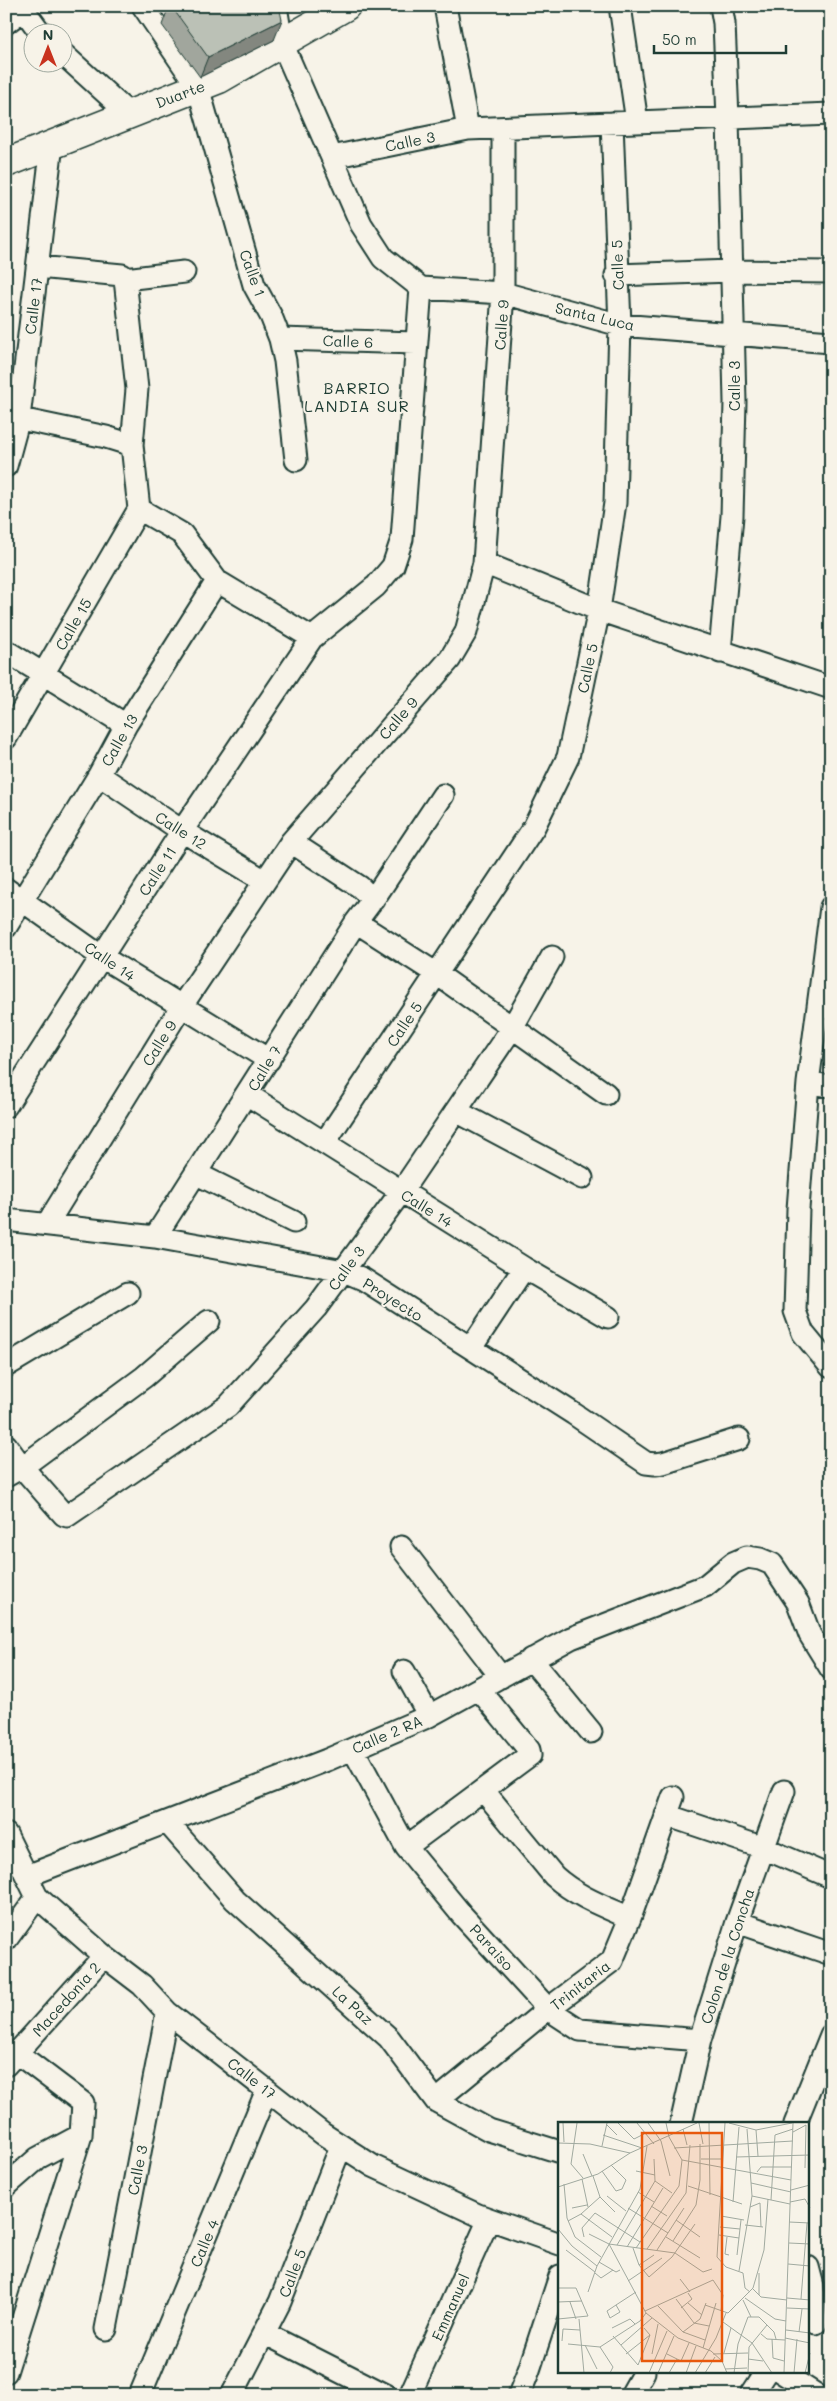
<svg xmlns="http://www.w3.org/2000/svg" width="837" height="2401" viewBox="0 0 837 2401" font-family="Mali,sans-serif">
	<rect width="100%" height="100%" fill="#f7f3e8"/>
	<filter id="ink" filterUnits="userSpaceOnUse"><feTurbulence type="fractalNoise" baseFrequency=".02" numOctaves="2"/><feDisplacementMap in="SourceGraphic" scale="10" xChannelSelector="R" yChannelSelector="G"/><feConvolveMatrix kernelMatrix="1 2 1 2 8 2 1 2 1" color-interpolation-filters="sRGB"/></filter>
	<g filter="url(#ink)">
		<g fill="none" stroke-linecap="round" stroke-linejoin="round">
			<!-- street casing -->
			<g stroke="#1f3d34" stroke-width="25">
				<path id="street" d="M21,6L40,32
					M143,6L198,87L254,285L271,316L280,339L285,361L296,460
					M276,6L282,43L361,224L383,258L421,288
					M445,6L468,129
					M620,6L637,122
					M6,23L23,10
					M62,53L129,114
					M332,157L468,129L831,114
					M38,267L122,275L125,279L137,389L132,445L139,509L182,534L217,581L312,638
					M616,275L732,271L831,272
					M125,279L184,272
					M421,288L503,293L620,325L831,342
					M280,339L416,343
					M6,416L106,437L132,445
					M6,466L19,418L52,144
					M484,563L599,610L831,688
					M6,651L126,725
					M720,652L732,516L735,402L728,118L724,23L721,6
					M6,738L139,509
					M99,775L182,831L265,881
					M291,842L360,887L373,900
					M6,889L102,957L269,1060
					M831,907L808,1083L798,1209L795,1311L803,1333L831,1367
					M356,922L437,974L606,1094
					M6,927L99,775L126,725L217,581
					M808,1083L831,1086
					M248,1095L524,1268L608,1317
					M6,1106L182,831L312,638L376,586L393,566L402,539L421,288
					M456,1111L582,1178
					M325,1142L534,827L568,757L599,610L615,503L620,325L612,123
					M197,1174L294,1222
					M6,1220L155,1237L344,1271L363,1279L574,1414L646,1463L655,1464L663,1463L739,1439
					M47,1224L181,1007L291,842L450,659L466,632L484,563L503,293V128
					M155,1237L356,922L377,894L443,795
					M471,1348L524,1268
					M6,1366L128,1293
					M6,1445L22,1467L64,1515L67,1516L228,1406L316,1308L401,1192L512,1028L552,957
					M6,1476L22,1467L144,1377L209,1321
					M401,1547L501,1677
					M531,1659L591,1732
					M404,1671L429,1716
					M353,1749L406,1847L462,1915L548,2009L580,2030L700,2040
					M483,1790L554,1876C576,1896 603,1906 630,1918
					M666,1815L764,1848L831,1877
					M167,1822L235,1900L389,2038L436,2101L489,2130L560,2152
					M6,1834L37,1897L104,1956L142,1985L167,2012L323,2134L373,2166L478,2215L560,2244
					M406,1847L530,1755L529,1750L479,1689
					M27,1876L327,1760L429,1716L571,1638L705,1586L733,1563L747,1557L760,1559L772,1564L798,1603L810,1635L831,1669
					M737,1922L831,1954
					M6,1940L37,1897
					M6,2065L104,1956
					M436,2101L548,2009L612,1961L630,1918L673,1797
					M681,2124L700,2040L737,1922L784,1791
					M795,2124L831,2035
					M6,2186L38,2158L81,2135
					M808,2267L813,2286L816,2323
					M106,2329L167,2012
					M264,2333L386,2395
					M6,2372L81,2135L83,2103L17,2053
					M781,2372L817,2395
					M140,2395L267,2090
					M232,2395L280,2302L341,2146
					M410,2395L489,2219
					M519,2395L529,2370L560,2276
					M631,2395L644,2372
					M751,2395L766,2372"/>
			</g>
			<!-- secondary casing -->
			<g stroke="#1f3d34" stroke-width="31">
				<path id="secondary" d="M6,163L219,79L346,6"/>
			</g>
			<!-- street -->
			<use href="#street" stroke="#f7f3e8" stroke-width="21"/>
			<!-- secondary -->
			<use href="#secondary" stroke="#f7f3e8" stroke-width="28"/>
		</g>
		<!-- wall -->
		<path fill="#a1a69d" stroke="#1f3d34" d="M169,6H279L274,40L200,77L162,25Z"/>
		<!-- shaded-wall -->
		<path fill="#83877f" stroke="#1f3d34" d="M282,20L274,40L200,77L208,57Z"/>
		<!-- building -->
		<path fill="#bbc1b6" stroke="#1f3d34" d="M171,6H279L282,20L208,57Z"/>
	</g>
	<g text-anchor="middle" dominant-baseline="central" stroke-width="4" stroke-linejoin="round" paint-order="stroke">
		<!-- street labels -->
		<g font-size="15" fill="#1f3d34" stroke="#f7f3e8">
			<text transform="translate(180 94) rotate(-21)">Duarte</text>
			<text transform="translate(410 141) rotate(-12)">Calle 3</text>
			<text transform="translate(617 265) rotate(-92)">Calle 5</text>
			<text transform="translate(253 273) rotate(70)">Calle 1</text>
			<text transform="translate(33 306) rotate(-83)">Calle 17</text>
			<text transform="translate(595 316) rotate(13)">Santa Luca</text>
			<text transform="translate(501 325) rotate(-86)">Calle 9</text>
			<text transform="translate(348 341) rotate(2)">Calle 6</text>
			<text transform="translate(734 386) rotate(-90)">Calle 3</text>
			<text transform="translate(73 624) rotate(-60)">Calle 15</text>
			<text transform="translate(587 668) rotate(-78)">Calle 5</text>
			<text transform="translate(398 718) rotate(-49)">Calle 9</text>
			<text transform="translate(119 740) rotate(-60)">Calle 13</text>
			<text transform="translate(181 830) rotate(32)">Calle 12</text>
			<text transform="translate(157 871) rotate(-57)">Calle 11</text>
			<text transform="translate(110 961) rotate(34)">Calle 14</text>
			<text transform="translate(404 1024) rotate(-56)">Calle 5</text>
			<text transform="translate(159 1043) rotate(-58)">Calle 9</text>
			<text transform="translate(264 1068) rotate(-59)">Calle 7</text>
			<text transform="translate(427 1208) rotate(32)">Calle 14</text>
			<text transform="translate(346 1268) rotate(-54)">Calle 3</text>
			<text transform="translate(393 1299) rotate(32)">Proyecto</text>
			<text transform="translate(387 1734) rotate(-23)">Calle 2 RA</text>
			<text transform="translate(492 1947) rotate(48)">Paraiso</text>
			<text transform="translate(727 1956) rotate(-72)">Colon de la Concha</text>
			<text transform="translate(580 1985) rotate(-38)">Trinitaria</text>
			<text transform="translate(66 1999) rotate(-48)">Macedonia 2</text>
			<text transform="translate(353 2005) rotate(43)">La Paz</text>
			<text transform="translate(252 2078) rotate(38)">Calle 17</text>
			<text transform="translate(137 2170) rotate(-79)">Calle 3</text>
			<text transform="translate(204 2243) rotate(-67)">Calle 4</text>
			<text transform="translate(292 2273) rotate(-69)">Calle 5</text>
			<text transform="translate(450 2307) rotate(-66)">Emmanuel</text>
		</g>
		<!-- neighbourhood labels -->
		<g font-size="16" letter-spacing="1" fill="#1f3d34" stroke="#f7f3e8">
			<text x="357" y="387">BARRIO<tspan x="357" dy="18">LANDIA SUR</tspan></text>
		</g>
	</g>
	<!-- overview -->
	<g transform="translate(558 2122)">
		<rect width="251" height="251" fill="#f7f3e8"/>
		<path fill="none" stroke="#a1aaa0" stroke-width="1" d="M5,1L6,20M19,1L13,42L25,56M60,1L76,17L86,12M79,1L96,22M90,1L103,19L112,54M108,1L111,15L124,38M141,1L145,22M151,1L152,73M167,1L159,135L168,145L185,151L187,166L192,170M171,1L198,8L234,1M48,2L59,13M125,7L129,23M198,8L200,34M235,10L248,3L247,46M45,13L84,26M0,21L32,22L72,31M44,24L49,1M116,26L235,19M25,32L34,54M178,35L252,33M96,37L97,59L114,71M143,37H165M124,38L233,58M44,49L58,69L64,67L68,58L53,43M78,49L97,53M199,50L203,45H234M35,54L42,75L57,90M24,57L30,85M193,61L233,70M6,62L9,96L17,115L43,135M130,64L184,82M0,65L40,52L72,31L139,1M233,68L252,63M80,70L96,80M49,74L68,89M194,74L232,82M213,78L217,13L235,7M175,80L181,5M232,80L247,77L252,86M93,84L109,94M192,85L202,81L203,105M14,86L29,83M70,86L110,111M23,92L54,115M163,94L186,98M118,98L142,115M10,99L23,92L42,75M231,100L252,101M187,103L205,105M162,105L182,107M0,107L14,124L39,144M31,112L51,122L117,131L145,150L154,147M161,113L181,116M26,115L24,106L37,91L82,120M108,115L142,136M169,115L167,132L171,133M115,119L138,83L142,58V22M231,121L252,122M51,122L88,191L120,216L153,229L164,239L169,251M59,123L97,59M69,125L105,66M75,126L81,143L91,155L114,135L137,102M78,126L121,64L124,38M89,127L128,71L132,23M8,128L37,150M99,128L126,86M179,133L183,98M41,140L58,150L62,148M230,142L252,144M81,143L96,133M181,149L194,74L189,7M37,151L43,156L55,148M122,157L132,170M70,159L104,136M0,166H18L30,194L0,197M195,167L203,175L229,178M30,170L39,144L82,67L89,24M201,173V151M187,176L217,197L228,199M229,176L252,178M118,177L136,201L151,204M243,177L249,101M185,178L193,195M0,180L24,179M12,180L18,197M130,181L144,193M58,183L62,190L52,196L49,189L58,183L78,170M147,183L170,191L195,166L206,128L210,77M100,184L125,210L147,218M123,186L134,177L130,171M229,186L252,187M87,189L155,158L165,173L163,189M21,197L26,251M165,200L194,221L214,251M54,206L72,197L77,202M228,208L252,211M125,210L142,197L148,181M241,210L244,187M203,212L209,217L227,218M55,214L80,243L92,213L86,206M227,216L252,221M214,217L215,236L226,239M4,219L5,207L22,208M10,222L42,225L55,245L52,251M27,223L39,247M63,223L94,196M42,225L82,199L88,191M145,226L158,181M166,231L173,206M68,232L92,213M94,232L100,202M109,232L123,239L131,221M155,232L190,231M190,237L205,239M167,247L189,246M91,251L109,209M100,251L116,214M111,251L119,237M128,251L138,224M137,251L158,216L168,191M147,251L157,235M176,251L180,222L190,195H201L216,210L218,217M190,251L191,225L209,203M226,251L235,1M236,251L239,217M247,251L252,231"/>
		<path fill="#e8590c" fill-opacity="0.15" stroke="#e8590c" stroke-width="2.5" d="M84,11H164V239H84Z"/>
		<rect width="251" height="251" fill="none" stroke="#1f3d34" stroke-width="2.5"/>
	</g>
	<!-- margin -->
	<rect width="837" height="2401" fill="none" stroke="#f7f3e8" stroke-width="25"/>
	<rect x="12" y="12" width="812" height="2376" fill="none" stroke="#1f3d34" stroke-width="2" filter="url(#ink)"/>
	<!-- north arrow -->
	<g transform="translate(48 48)"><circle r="24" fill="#f7f3e8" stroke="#a1aaa0"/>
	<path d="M0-4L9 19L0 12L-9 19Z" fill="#c8321e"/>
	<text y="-8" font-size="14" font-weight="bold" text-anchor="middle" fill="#1f3d34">N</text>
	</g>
	<!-- scale -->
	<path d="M654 45v8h132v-8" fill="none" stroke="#1f3d34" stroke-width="2.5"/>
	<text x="662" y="45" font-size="15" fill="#1f3d34" stroke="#f7f3e8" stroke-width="4" paint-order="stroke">50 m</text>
</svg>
